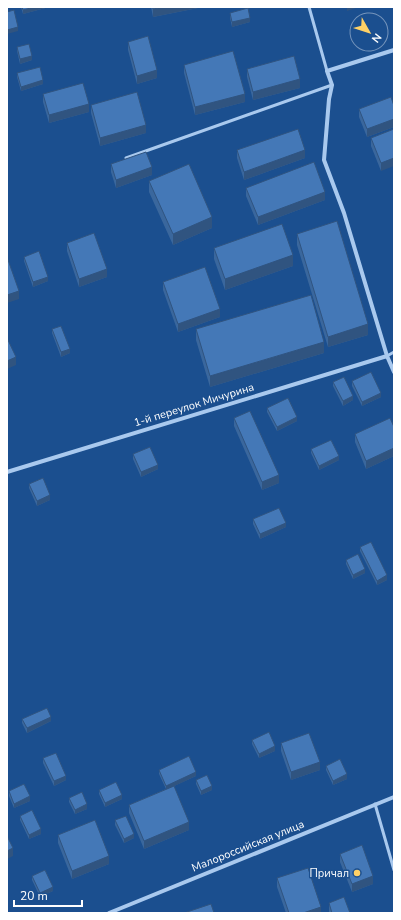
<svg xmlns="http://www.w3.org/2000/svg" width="401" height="920" viewBox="0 0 401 920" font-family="'Nunito Sans',sans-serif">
	<rect width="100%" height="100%" fill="#1b4f8f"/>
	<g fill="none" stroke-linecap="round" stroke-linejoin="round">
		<!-- lane -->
		<path stroke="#a9c9ee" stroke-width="3" d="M309,7L327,71
			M126,158L332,85
			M387,356L394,352
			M375,804L394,870"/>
		<!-- street -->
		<path stroke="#a9c9ee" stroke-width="4" d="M394,50L327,71L332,85L329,99L324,160L344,213L387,356L394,372
			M7,472L387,356
			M109,913L394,797"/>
	</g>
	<!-- wall -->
	<path fill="#3a679d" d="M21,7H49L23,14Z
		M151,7H198V8L153,17Z
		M230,13L250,22L232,27L230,18Z
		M128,42L157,78L137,84L128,50Z
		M17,47L32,60L20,64L17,51Z
		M184,65L245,102L195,115L184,73Z
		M247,69L300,88L253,100L247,77Z
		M17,73L43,84L21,91L17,77Z
		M43,94L89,112L49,123L43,102Z
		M91,105L146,133L100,146L91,113Z
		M394,106V127L367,137L359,117V109Z
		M394,129L381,171L371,146V138Z
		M237,150L305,158L244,180L237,158Z
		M111,164L152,175L116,188L111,172Z
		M149,181L212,228L173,245L149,192Z
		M246,188L325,200L258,225L246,196Z
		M297,234L368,335L328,347L297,245Z
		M67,243L107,277L79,287L67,251Z
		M214,248L293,266L225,290L214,259Z
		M24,257L48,281L33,287L24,261Z
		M163,282L220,317L178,332L163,290Z
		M52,329L70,353L61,357L52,333Z
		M196,329L324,353L210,387L196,340Z
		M352,381L381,397L362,406L352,386Z
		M333,382L353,400L343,406L333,386Z
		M267,408L297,421L277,431L267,412Z
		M234,418L279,483L262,490L234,426Z
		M394,427V456L366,469L355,442V434Z
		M311,449L339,460L319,470L311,453Z
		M133,454L158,469L141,477L133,459Z
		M29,484L50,500L37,506L29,488Z
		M253,519L286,527L260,539L253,524Z
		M360,547L387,580L377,585L360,551Z
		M346,560L365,573L353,579L346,564Z
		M22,719L51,721L27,733L22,723Z
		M252,740L275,751L259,758L252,744Z
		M281,743L320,770L291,780L281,751Z
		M43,758L66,780L54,786L43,763Z
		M326,766L347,779L333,785L326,770Z
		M159,770L196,776L174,786L189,830L144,849L129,813V805L166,789L159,774Z
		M196,780L212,790L201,795L196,784Z
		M99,790L122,799L105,807L99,794Z
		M9,791L30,801L14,808L9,796Z
		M69,798L87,809L75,814L69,802Z
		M20,816L41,834L29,839L20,820Z
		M115,820L134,838L124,843L115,825Z
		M58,835L109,864L72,879L58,843Z
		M340,854L373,884L352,892L340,862Z
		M32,876L53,891L40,897L32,880Z
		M277,878L321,913H286L277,887Z
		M329,903L350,913H329Z"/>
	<!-- shaded-wall -->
	<path fill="#305480" d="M34,7H49L23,14V10Z
		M164,7H198V8L153,17V9Z
		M347,7H359L347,11Z
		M250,18V22L232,27V22Z
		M18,27V31L7,34V30Z
		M32,56V60L20,64V59Z
		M157,70V78L137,84V76Z
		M300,79V88L253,100V92Z
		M43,80V84L21,91V87Z
		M245,94V102L195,115V107Z
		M89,104V112L49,123V115Z
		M394,119V127L367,137V129Z
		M146,125V133L100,146V138Z
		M305,150V158L244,180V172Z
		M394,158V166L381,171V163Z
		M152,167V175L116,188V180Z
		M325,192V200L258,225V217Z
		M212,217V228L173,245V234Z
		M293,255V266L225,290V279Z
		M107,269V277L79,287V279Z
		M48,277V281L33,287V282Z
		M19,291V299L7,303V295Z
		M220,309V317L178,332V324Z
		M368,324V335L328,347V337Z
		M324,342V353L210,387V376Z
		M70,349V353L61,357V352Z
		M16,357V365L7,369V361Z
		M381,393V397L362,406V402Z
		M353,396V400L343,406V401Z
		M297,417V421L277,431V427Z
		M394,448V456L366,469V461Z
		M339,456V460L319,470V466Z
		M158,465V469L141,477V472Z
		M279,475V483L262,490V482Z
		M50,495V500L37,506V501Z
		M286,523V527L260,539V534Z
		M365,569V573L353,579V575Z
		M387,575V580L377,585V581Z
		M51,717V721L27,733V728Z
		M275,746V751L259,758V754Z
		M320,762V770L291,780V772Z
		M196,772V776L166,790V786Z
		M347,774V779L333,785V781Z
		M66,776V780L54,786V781Z
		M212,786V790L201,795V791Z
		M122,795V799L105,807V803Z
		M30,796V801L14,808V804Z
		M87,804V809L75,814V810Z
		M189,822V830L144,849V841Z
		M41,829V834L29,839V835Z
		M134,834V838L124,843V839Z
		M13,848V856L7,859V851Z
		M109,856V864L72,879V871Z
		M373,876V884L352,892V884Z
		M53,887V891L40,897V893Z
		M321,907V913H303Z"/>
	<!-- building -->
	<path fill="#4478b7" stroke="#305480" d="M22,7H34L23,10Z
		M153,7H164L153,9Z
		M248,8L250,18L232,22L230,13Z
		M14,10L18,27L7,30V12Z
		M148,36L157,70L137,76L128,42Z
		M29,44L32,56L20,59L17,47Z
		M233,51L245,94L195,107L184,65Z
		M294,56L300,79L253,92L247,69Z
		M40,67L43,80L21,87L17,73Z
		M83,83L89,104L49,115L43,94Z
		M137,92L146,125L100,138L91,105Z
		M391,97L394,106V119L367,129L359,109Z
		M298,129L305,150L244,172L237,150Z
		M394,129V158L381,163L371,138Z
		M146,152L152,167L116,180L111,164Z
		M314,162L325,192L258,217L246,188Z
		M189,164L212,217L173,234L149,181Z
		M337,221L368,324L328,337L297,234Z
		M282,224L293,255L225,279L214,248Z
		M94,233L107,269L79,279L67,243Z
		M39,251L48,277L33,282L24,257Z
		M7,257L19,291L7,295Z
		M205,267L220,309L178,324L163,282Z
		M311,295L324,342L210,376L196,329Z
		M61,326L70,349L61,352L52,329Z
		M7,338L16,357L7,361Z
		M371,372L381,393L362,402L352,381Z
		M344,377L353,396L343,401L333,382Z
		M288,398L297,417L277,427L267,408Z
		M250,411L279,475L262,482L234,418Z
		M390,418L394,427V448L366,461L355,434Z
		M331,440L339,456L319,466L311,449Z
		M150,447L158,465L141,472L133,454Z
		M43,478L50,495L37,501L29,484Z
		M279,508L286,523L260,534L253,519Z
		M371,542L387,575L377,581L360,547Z
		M358,554L365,569L353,575L346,560Z
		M47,708L51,717L27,728L22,719Z
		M269,732L275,746L259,754L252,740Z
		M309,733L320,762L291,772L281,743Z
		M56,753L66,776L54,781L43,758Z
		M189,756L196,772L166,786L159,770Z
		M340,759L347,774L333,781L326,766Z
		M207,775L212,786L201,791L196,780Z
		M116,782L122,795L105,803L99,790Z
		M24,784L30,796L14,804L9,791Z
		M174,786L189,822L144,841L129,805Z
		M82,792L87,804L75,810L69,798Z
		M32,810L41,829L29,835L20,816Z
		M126,816L134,834L124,839L115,820Z
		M95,820L109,856L72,871L58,835Z
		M7,836L13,848L7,851Z
		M362,845L373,876L352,884L340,854Z
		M308,868L321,907L303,913H289L277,878Z
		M45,870L53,887L40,893L32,876Z
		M344,897L350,913H332L329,903Z
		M211,904L214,913H184Z"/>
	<!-- markers -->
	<circle fill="#ffd166" stroke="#1b4f8f" stroke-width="1.5" cx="357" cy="873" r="4"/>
	<g text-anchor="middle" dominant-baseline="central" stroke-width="3" stroke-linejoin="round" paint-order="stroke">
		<!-- street labels -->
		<g font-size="11" fill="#fff" stroke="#1b4f8f">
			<text transform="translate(194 405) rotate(-17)">1-й переулок Мичурина</text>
			<text transform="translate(248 846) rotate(-22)">Малороссийская улица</text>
		</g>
		<!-- poi labels -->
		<g font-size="11" fill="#fff" stroke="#1b4f8f" text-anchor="end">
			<text x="349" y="873">Причал</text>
		</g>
	</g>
	<!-- border -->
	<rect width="401" height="920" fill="none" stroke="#ffffff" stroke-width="16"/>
	<!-- north arrow -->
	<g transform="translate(369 32) rotate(129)"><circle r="19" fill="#1b4f8f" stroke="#7695bc"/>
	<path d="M0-3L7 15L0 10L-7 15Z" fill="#ffd166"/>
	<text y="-6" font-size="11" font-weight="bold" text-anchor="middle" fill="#ffffff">N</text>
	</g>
	<!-- scale -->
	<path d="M14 900v6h68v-6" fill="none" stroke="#ffffff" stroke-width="2"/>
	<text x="20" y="900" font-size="12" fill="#ffffff" stroke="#1b4f8f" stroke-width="3" paint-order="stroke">20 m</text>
</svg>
